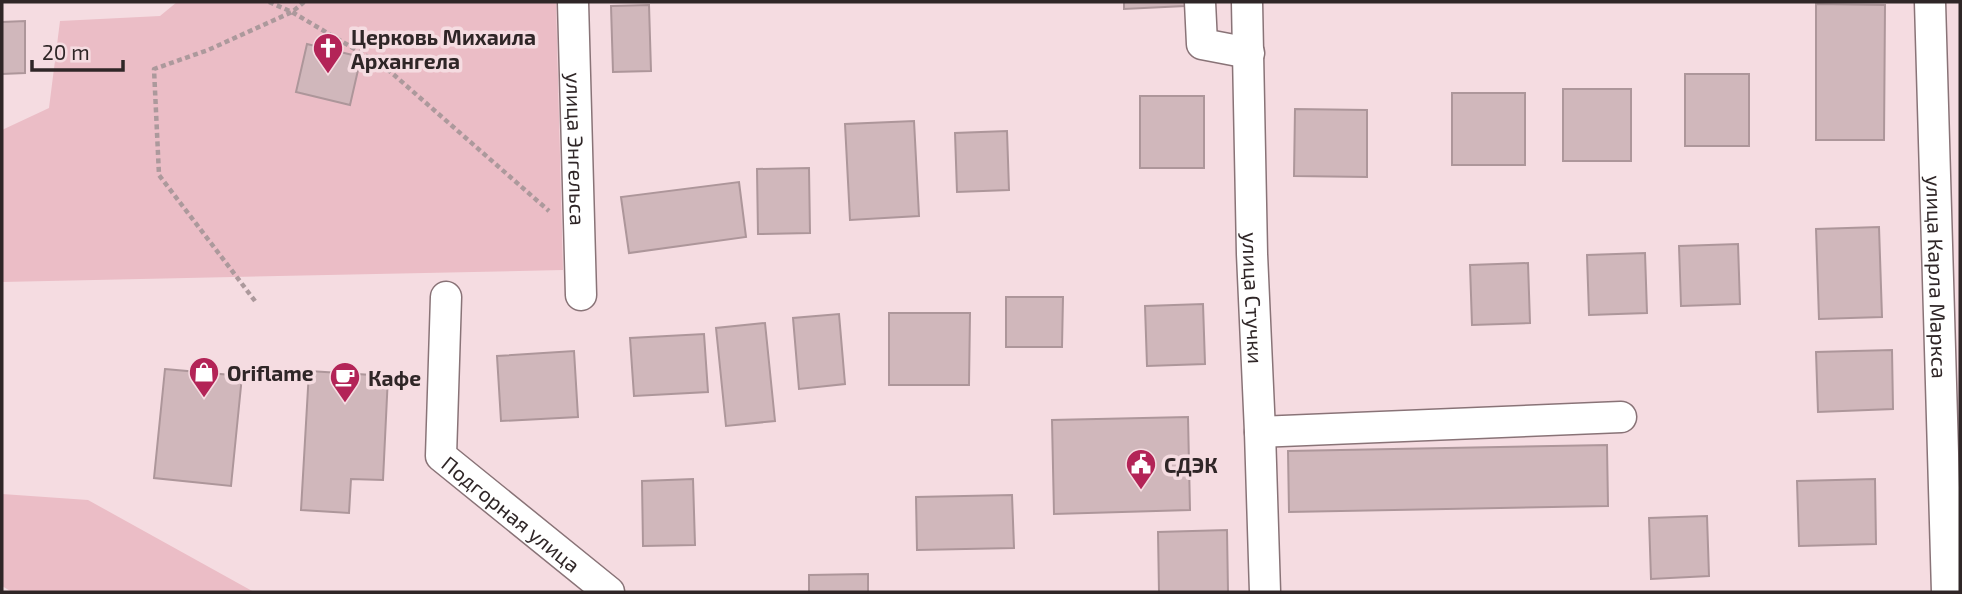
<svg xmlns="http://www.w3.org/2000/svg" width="1962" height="594" viewBox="0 0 1962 594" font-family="'Exo 2',sans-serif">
	<rect width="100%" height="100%" fill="#f5dce1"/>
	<!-- green -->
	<path fill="#ebbdc6" d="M177,2H556L563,270L2,282V130L49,108L60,21L160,16Z
		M2,494L88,500L254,592H12L2,586Z"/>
	<!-- building -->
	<path fill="#d0b7bb" stroke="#ad969a" stroke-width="2" d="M1124,2H1185V6L1124,9Z
		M1816,4L1885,5L1884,140H1816Z
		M649,5L651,71L613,72L611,6Z
		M25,21V73L2,74V22Z
		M307,44L361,57L350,105L296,92Z
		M1685,74H1749V146H1685Z
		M1563,89H1631V161H1563Z
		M1452,93H1525V165H1452Z
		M1140,96H1204V168H1140Z
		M1295,109L1367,110V177L1294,176Z
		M914,121L919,216L850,220L845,124Z
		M1007,131L1009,190L957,192L955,133Z
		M809,168L810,233L758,234L757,169Z
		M739,182L746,237L629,253L621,197Z
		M1879,227L1882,317L1819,319L1816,229Z
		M1738,244L1740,304L1681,306L1679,246Z
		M1645,253L1647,313L1589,315L1587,255Z
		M1528,263L1530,323L1472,325L1470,265Z
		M1006,297H1063L1062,347H1006Z
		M1203,304L1205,364L1147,366L1145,306Z
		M889,313H970L969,385H889Z
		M839,314L845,384L799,389L793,318Z
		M765,323L775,421L726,426L716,328Z
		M704,334L708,392L634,396L630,338Z
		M1892,350L1893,409L1818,412L1816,352Z
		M574,351L578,417L501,421L497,356Z
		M165,369L242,376L231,486L154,478Z
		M309,371L388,376L383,480L351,479L349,513L301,510Z
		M1188,417L1190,510L1054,514L1052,420Z
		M1607,445L1608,506L1289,512L1288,451Z
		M693,479L695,545L643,546L642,481Z
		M1875,479L1876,544L1799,546L1797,481Z
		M1012,495L1014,548L917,550L916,497Z
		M1707,516L1709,576L1651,579L1649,518Z
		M1227,530L1228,592H1159L1158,532Z
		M868,574V592H809V575Z"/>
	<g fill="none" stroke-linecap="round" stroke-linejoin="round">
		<!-- minor casing -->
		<g stroke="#897377" stroke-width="33">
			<g id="minor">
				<path id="s1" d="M573,2L581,295"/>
				<path d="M1200,2L1202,44L1249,53"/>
				<path id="s2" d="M1247,2L1252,254L1260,432L1265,592"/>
				<path id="s3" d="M1930,2L1947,592"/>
				<path id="s4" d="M446,297L441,456L609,592"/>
				<path d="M1260,432L1621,417"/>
			</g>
		</g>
		<!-- path -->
		<path stroke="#ac999c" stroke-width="4.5" stroke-dasharray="5 3.5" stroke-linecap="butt" d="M269,2L292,12L385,67L549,211
			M255,301L159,175L154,69L208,50L292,12L304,2"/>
		<!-- minor -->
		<use href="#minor" stroke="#fff" stroke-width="30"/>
	</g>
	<!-- icons -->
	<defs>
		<g id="church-pin" transform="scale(1.575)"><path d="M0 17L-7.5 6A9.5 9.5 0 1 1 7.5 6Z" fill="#b32457" stroke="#f5dce1"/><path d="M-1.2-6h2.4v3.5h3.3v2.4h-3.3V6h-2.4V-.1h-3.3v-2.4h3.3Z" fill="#fff"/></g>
		<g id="shop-pin" transform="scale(1.575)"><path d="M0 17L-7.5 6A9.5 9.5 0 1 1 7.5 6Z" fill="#b32457" stroke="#f5dce1"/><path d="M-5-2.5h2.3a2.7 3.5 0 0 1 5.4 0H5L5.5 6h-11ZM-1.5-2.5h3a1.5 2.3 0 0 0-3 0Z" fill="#fff"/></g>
		<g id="cafe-pin" transform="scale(1.575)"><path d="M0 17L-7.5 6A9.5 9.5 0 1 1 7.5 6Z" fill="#b32457" stroke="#f5dce1"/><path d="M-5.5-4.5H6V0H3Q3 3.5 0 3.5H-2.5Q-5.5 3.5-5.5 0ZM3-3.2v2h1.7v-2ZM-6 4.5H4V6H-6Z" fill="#fff"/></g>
		<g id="civic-pin" transform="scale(1.575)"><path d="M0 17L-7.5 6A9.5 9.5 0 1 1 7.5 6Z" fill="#b32457" stroke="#f5dce1"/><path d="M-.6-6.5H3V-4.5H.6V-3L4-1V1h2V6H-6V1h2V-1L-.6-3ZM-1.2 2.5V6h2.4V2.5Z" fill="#fff"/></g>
	</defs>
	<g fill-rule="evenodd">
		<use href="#church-pin" x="328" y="48"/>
		<use href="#shop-pin" x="204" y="372"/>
		<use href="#cafe-pin" x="345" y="377"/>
		<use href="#civic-pin" x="1141" y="464"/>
	</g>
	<g text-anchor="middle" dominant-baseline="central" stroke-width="7" stroke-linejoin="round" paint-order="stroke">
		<!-- poi labels -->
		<g font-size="21" font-weight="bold" fill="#2f2627" stroke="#f5dce1" text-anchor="start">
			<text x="351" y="36">Церковь Михаила<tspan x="351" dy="24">Архангела</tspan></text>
			<text x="227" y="372">Oriflame</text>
			<text x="368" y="377">Кафе</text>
			<text x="1164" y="464">СДЭК</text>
		</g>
		<!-- street labels -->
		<g font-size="21" fill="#2f2627" stroke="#f5dce1">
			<text stroke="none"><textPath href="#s1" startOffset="147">улица Энгельса</textPath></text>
			<text stroke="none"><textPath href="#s3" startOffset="275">улица Карла Маркса</textPath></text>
			<text stroke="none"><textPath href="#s2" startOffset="296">улица Стучки</textPath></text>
			<text stroke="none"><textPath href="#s4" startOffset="250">Подгорная улица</textPath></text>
		</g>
	</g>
	<!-- border -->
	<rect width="1962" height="594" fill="none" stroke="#2f2627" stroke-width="7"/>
	<!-- scale -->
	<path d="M32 60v10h91v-10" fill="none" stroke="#2f2627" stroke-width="3.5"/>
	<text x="42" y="60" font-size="21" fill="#2f2627" stroke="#f5dce1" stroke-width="5" paint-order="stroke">20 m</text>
</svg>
